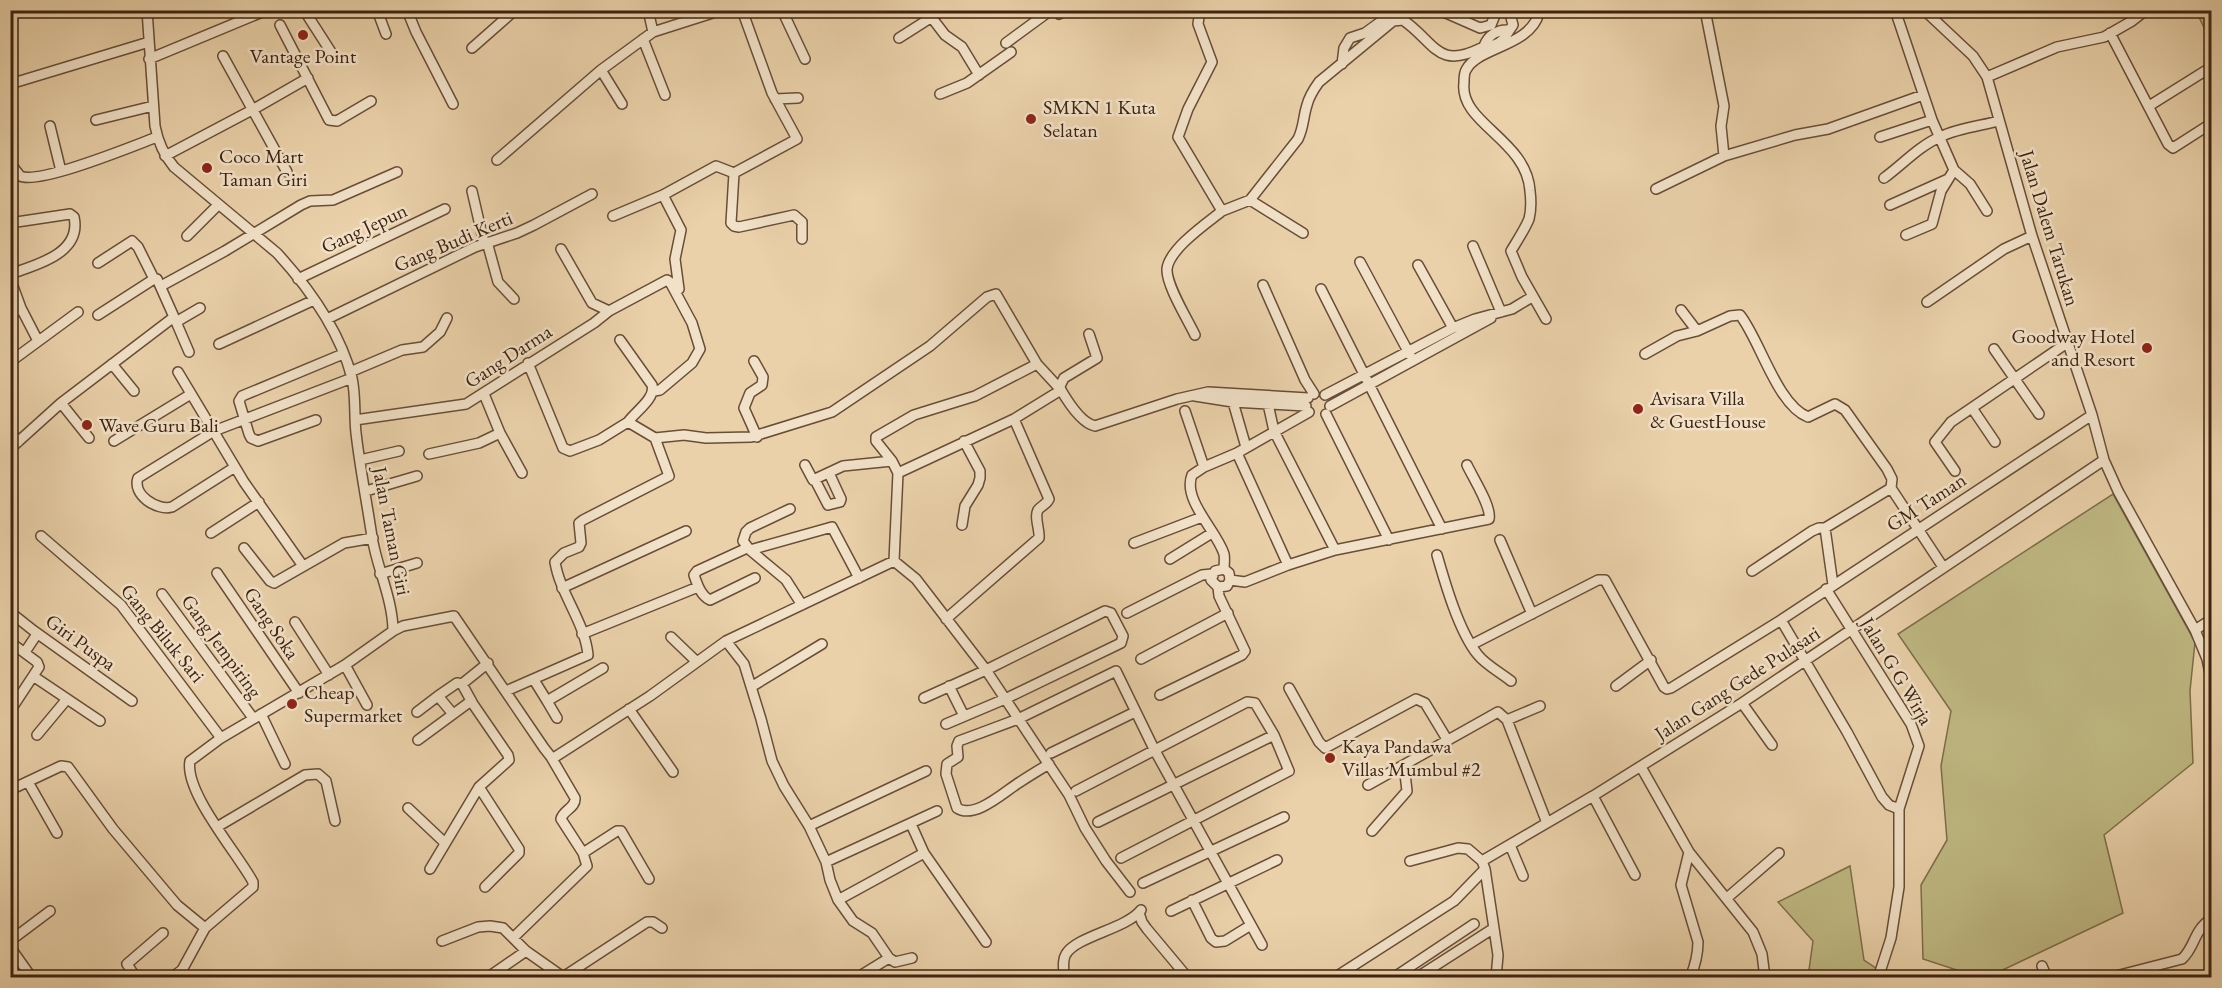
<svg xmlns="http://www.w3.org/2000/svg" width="2222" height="988" viewBox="0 0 2222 988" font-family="'EB Garamond',serif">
	<rect width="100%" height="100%" fill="#ead1aa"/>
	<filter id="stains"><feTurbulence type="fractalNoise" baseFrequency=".00333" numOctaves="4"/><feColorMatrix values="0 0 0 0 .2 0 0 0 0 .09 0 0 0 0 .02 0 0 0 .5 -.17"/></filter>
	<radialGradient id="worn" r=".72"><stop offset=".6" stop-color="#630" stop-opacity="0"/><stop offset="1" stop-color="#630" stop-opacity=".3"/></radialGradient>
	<!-- green -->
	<path fill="#bfb983" stroke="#7e6e4a" stroke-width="1.5" d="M2196,11H2211V42Z
		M2113,494L2195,642L2190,691L2193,763L2104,835L2123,913L1988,977H1978L1923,959L1921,885L1947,840L1941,766L1951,711L1898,634Z
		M1850,866L1864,960L1889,977H1808L1813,941L1778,902Z"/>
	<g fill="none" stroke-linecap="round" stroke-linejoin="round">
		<!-- minor casing -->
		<g stroke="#684e37" stroke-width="12">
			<path id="minor" d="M147,10L155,126C158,142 163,154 174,167L277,253C309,288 340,332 352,378C356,396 354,415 356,433C360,468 367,503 372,537C377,568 393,600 393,631
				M304,10L331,52
				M377,10L386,34
				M407,10L416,32L453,104
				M648,10L653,32
				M742,10L772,93L797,139L734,173L731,223L734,226L739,227L794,215L802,222V239
				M782,10L805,59
				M1055,10L1059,14L1066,10
				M1439,10L1480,28L1491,25L1497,10
				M1538,10L1539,13C1530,47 1477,47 1466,70C1464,73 1464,80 1464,83C1459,123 1527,140 1530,191C1531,199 1531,211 1529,219C1525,229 1517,241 1511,251L1522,277L1546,319
				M1705,10L1724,106L1721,126L1724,156
				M1895,10L1932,120L1954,170L1941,191L1932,224L1906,235
				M1924,10L1973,56L1987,77L2032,236L2092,415L2104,460L2118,491L2195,630L2207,659L2212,683
				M932,18L945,35L962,47L979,75
				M280,25L329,120L337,121L371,101
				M2110,33L2168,144L2173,148L2212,123
				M899,38L943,10
				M643,39L665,95
				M1006,43L1051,10
				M1484,46C1488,35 1498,29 1509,30
				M472,48L515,10
				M223,56L287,172
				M149,59L267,10
				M1342,64L1344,48L1350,38L1365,33L1383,20L1393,21
				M601,70L622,104
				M1987,77L2057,47L2104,37L2132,21L2146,10
				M10,84L149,42
				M940,94L967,83L1011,52
				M775,99L798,98
				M2149,106L2205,71
				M96,120L153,106
				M50,126L61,171
				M1880,137L1932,120
				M165,156L252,110L308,78
				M497,160L601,70L653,32L722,10
				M10,163L20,176C39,185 133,146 157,137
				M1954,170L1970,184L1987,211
				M1884,178C1902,165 1919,146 1940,137C1958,128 1980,126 1999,121
				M1656,189L1724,156L1795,135L1828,129L1923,95
				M472,191L484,243
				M663,195L681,230L675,259L679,289L676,291
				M1250,200L1298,139C1304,127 1303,117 1307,105C1309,96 1314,89 1319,82L1393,21L1403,20C1435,42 1437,70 1481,48C1485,46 1489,47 1494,45C1504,42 1507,33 1513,25L1509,10
				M1890,205L1948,179
				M1222,211L1250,200L1303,233
				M613,216L663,195L716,166L734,173
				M10,223L70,214L74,217C82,253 37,265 10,274
				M187,236L218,205
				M487,242L498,282L514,299
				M1473,246L1501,312
				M561,249L592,303L609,311
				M1360,262L1410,355
				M98,263L132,241L138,247L154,279
				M1418,265L1453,328
				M10,278L21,308L38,341
				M298,279L445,209
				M1263,285L1305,380L1314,394
				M161,286L225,251L301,205L310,201L333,200L397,172
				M1321,289L1442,529
				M1927,302L2004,249L2032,236
				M1681,310L1697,331
				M10,315L21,308
				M174,317L189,352
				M327,319L475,247L517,233L534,225L592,194
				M176,322L200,308
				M1195,335C1188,320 1166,285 1167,269C1169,249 1207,223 1222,211L1178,137L1188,109L1212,62L1198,24L1200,10
				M620,340L652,385C656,398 636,411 628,422
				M219,344L314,300
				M1994,349L2039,414
				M1645,354L1677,336L1697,331L1730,316L1740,315C1760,340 1777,405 1808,417L1835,404L1845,410L1887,469L1892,479L1891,488L1943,567
				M754,361L763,377L762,385L750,393L744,408L757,437
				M10,362L78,312
				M528,363L563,448L570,451L599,440L628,422L655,438L684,435L706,438L751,437L832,412L930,346L987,297L996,294L1037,364
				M112,364L134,391
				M178,372L244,482L303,566
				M350,372L402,350L423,347L440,332L447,318
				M1061,390L1060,386L1064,378L1097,358L1089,334
				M484,394L500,433L522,473
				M1325,395L1453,328L1475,319L1512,309L1532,297
				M1195,396L1233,402L1306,406
				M1233,402L1246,447
				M61,403L89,438
				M1268,404L1274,431L1335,550
				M1330,406L1491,318
				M1972,408L1995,442
				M1185,411L1204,467L1237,453L1309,412
				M1326,414L1389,540
				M316,420L258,441L251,438L249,434L239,401L242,396L343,354
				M355,420L466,404L594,323L609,311L667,280L670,282L692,323L700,349L692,363L660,390L654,391
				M10,430L18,442
				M114,441L191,394
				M10,449L61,403L174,317L157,279H154L98,315
				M1237,453L1288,565
				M429,454L479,443L500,433
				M360,460L399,451
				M805,465L813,480L843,466L892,461
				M235,467L172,507C157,511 132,495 138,478L214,431L352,378
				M1204,467L1192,475C1182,500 1217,531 1224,554C1225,559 1224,565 1224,569
				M1955,471L1935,442L1951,422L2067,343
				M898,473L1014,419L1061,390C1068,402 1081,423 1095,426L1177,399L1208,392L1308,398
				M815,480L828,505L840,502L841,499L829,473
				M366,491L417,476
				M790,509L750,528L746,532L743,541L750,550L786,580L802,605
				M962,525L965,506L978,485L980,478V471L964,441
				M211,533L259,502
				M41,536L121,605L221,738
				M1500,540L1532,614
				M1134,543L1202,517
				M244,548L270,581L274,583L344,543L373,538
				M747,548L697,571L694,575C697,584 701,596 710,600L755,578
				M750,550L832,527L859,578
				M1437,555C1445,583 1459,632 1478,655C1486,665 1501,673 1511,681
				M1170,559L1212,533
				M894,561L898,473L892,461L876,441V437L914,415L975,396L1037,364L1061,390
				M1752,571L1812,531L1819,528H1825
				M217,573L299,693
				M380,574L417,563
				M1230,580L1245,582L1288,565L1335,550L1489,519C1492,507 1473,478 1467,465
				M1833,585L1825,528L1891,488
				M562,588L686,531
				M1826,589L1911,724L1919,746L1899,809V887L1891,938L1880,972
				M162,594L253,718
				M10,612L34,631L132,701
				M1127,613L1202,575L1212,574
				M946,619L1039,538C1040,530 1034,517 1038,510C1041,506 1047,504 1049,499L1014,419
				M1781,620L1847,732L1882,797L1889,805L1899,809
				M295,622L329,675
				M2195,630L2212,619
				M582,634L698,587
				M671,637L697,662
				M726,641L744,664L761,719L772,761L784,786L809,826L826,862L830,880L838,900L853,921L872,933L889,958L895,962L912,958
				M10,642L37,662L39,667L10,711
				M1471,645L1598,580H1605L1664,687L1667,689L1671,688L1781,620L2092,415
				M25,652L37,634
				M1141,659L1228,613
				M345,665L367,705
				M33,676L100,721
				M534,680L547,701L603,668
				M949,686L964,716
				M1616,686L1651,660
				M751,687L822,644
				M1289,688L1319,742L1325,748L1416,699L1425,703L1448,741
				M506,691L588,655C585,622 560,594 555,562L564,553L579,547L581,543L579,523L583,520L669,476L655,438
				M1160,695L1242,655L1245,651L1219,596L1218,587L1211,580L1215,571L1224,569L1229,573L1230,580L1227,586L1218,587
				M924,698L986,670L1105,611L1111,613L1123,636L1121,643L1005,699L946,724
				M547,701L557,718
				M1742,703L1772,745
				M629,709L673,772
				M417,712L438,696
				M261,714L285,764
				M453,714L438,696L457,683L462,684
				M1507,720L1540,706
				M37,735L67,699
				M418,740L471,701
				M1051,753L1135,712
				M1049,764C1039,770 1029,776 1020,782C1005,791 975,820 957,808L946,774L947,764L958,757L957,746L959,741L1018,719L1116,671L1154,749L1262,945
				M1641,767L1689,852L1681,885L1698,942C1698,956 1695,966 1690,978
				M28,782L57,833
				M1368,785L1498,712L1507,720L1547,823
				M479,787L519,849V853L485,887
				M10,790L61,766L68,767L113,829L177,905L205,928
				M1076,791L1247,702L1255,703L1274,735L1289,771L1121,858
				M1593,796L1635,875
				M408,808L445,843
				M1098,822L1274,735
				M911,824L924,853L986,942
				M809,826L926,771
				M217,827L305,775L318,774L326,781L335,821
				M1372,831L1407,791L1404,765
				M1510,845L1523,876
				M1689,852L1753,932L1762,954L1765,978
				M583,853L617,831H621L649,879
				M1410,861L1458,848L1468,849L1482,861
				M826,862L937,811
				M430,869L479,787L509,760L508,755L473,704L462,684L488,663
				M1143,883L1284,817
				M1727,898L1779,853
				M838,900L924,853
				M1192,900L1211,938L1216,942L1225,941L1251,925
				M1171,911L1277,860
				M1139,913L1142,922L1147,929L1188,978
				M2207,922L2212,937
				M513,938L587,866L583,853L561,819C563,810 576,808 575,798L551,757
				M10,941L50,911
				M442,941L478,927L490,926L503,928L526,951L563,977L647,922H653L662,928
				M10,947L32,978
				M2042,966L2047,978
				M136,978L127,964L163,933
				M171,978L182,970
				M183,978L182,970L205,928L253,887V882C238,854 184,792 190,761L221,738L345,665L393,631L403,626L454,616L544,748L551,757H555L650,696L726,641L894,561L916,579L986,670L1069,795L1085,828L1106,861L1130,892
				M487,978L526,951
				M861,978L863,974L889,958
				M1064,978C1064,970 1062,960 1066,954C1077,936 1126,929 1141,910
				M1334,978L1454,901L1485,869
				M1393,978L1474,924
				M1416,978L1494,928
				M1496,978L1498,955L1485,869L1482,861L1593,796L1742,703L2104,460
				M2108,978L2182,959C2196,946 2192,932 2212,918"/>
		</g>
		<!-- minor -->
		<use href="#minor" stroke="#f1e1c8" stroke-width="9"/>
	</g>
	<!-- markers -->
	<g fill="#8f2418" stroke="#f1e1c8" stroke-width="2">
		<circle cx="303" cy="35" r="6"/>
		<circle cx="1031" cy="119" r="6"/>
		<circle cx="207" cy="168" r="6"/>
		<circle cx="2147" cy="348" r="6"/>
		<circle cx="1638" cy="409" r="6"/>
		<circle cx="87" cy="425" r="6"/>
		<circle cx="292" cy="704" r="6"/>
		<circle cx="1330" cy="758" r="6"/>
	</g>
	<g text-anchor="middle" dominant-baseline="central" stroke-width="5" stroke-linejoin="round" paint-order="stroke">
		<!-- poi labels -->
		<g font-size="20" fill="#3d2311" stroke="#f1e1c8" text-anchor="start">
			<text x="303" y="56" text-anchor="middle">Vantage Point</text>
			<text x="1043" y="107">SMKN 1 Kuta<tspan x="1043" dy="23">Selatan</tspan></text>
			<text x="219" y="156">Coco Mart<tspan x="219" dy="23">Taman Giri</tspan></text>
			<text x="2135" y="336" text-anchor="end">Goodway Hotel<tspan x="2135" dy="23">and Resort</tspan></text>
			<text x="1650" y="398">Avisara Villa<tspan x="1650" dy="23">&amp; GuestHouse</tspan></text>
			<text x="99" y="425">Wave Guru Bali</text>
			<text x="304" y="692">Cheap<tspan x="304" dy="23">Supermarket</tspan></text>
			<text x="1342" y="746">Kaya Pandawa<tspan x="1342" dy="23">Villas Mumbul #2</tspan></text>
		</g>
		<!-- street labels -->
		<g font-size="20" fill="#3d2311" stroke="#f1e1c8">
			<text transform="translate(364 228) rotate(-25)">Gang Jepun</text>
			<text transform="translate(2050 228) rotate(73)">Jalan Dalem Tarukan</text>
			<text transform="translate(453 241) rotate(-23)">Gang Budi Kerti</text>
			<text transform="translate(508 356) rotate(-33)">Gang Darma</text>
			<text transform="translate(1926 502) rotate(-33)">GM Taman</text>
			<text transform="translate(392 531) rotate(79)">Jalan Taman Giri</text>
			<text transform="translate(272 623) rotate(56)">Gang Soka</text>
			<text transform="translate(163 633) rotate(51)">Gang Biluk Sari</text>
			<text transform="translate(81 642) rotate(36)">Giri Puspa</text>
			<text transform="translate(222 646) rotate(54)">Gang Jempiring</text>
			<text transform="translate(1897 671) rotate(59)">Jalan G G Wirja</text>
			<text transform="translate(1737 683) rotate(-33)">Jalan Gang Gede Pulasari</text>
		</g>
	</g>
	<!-- margin -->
	<rect width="2222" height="988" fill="none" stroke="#ead1aa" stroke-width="36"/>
	<rect x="12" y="12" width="2198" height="964" fill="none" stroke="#3d2311" stroke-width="3"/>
	<rect x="18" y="18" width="2186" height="952" fill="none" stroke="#3d2311" stroke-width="1.5"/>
	<rect width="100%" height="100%" filter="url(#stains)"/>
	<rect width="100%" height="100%" fill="url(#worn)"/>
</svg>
